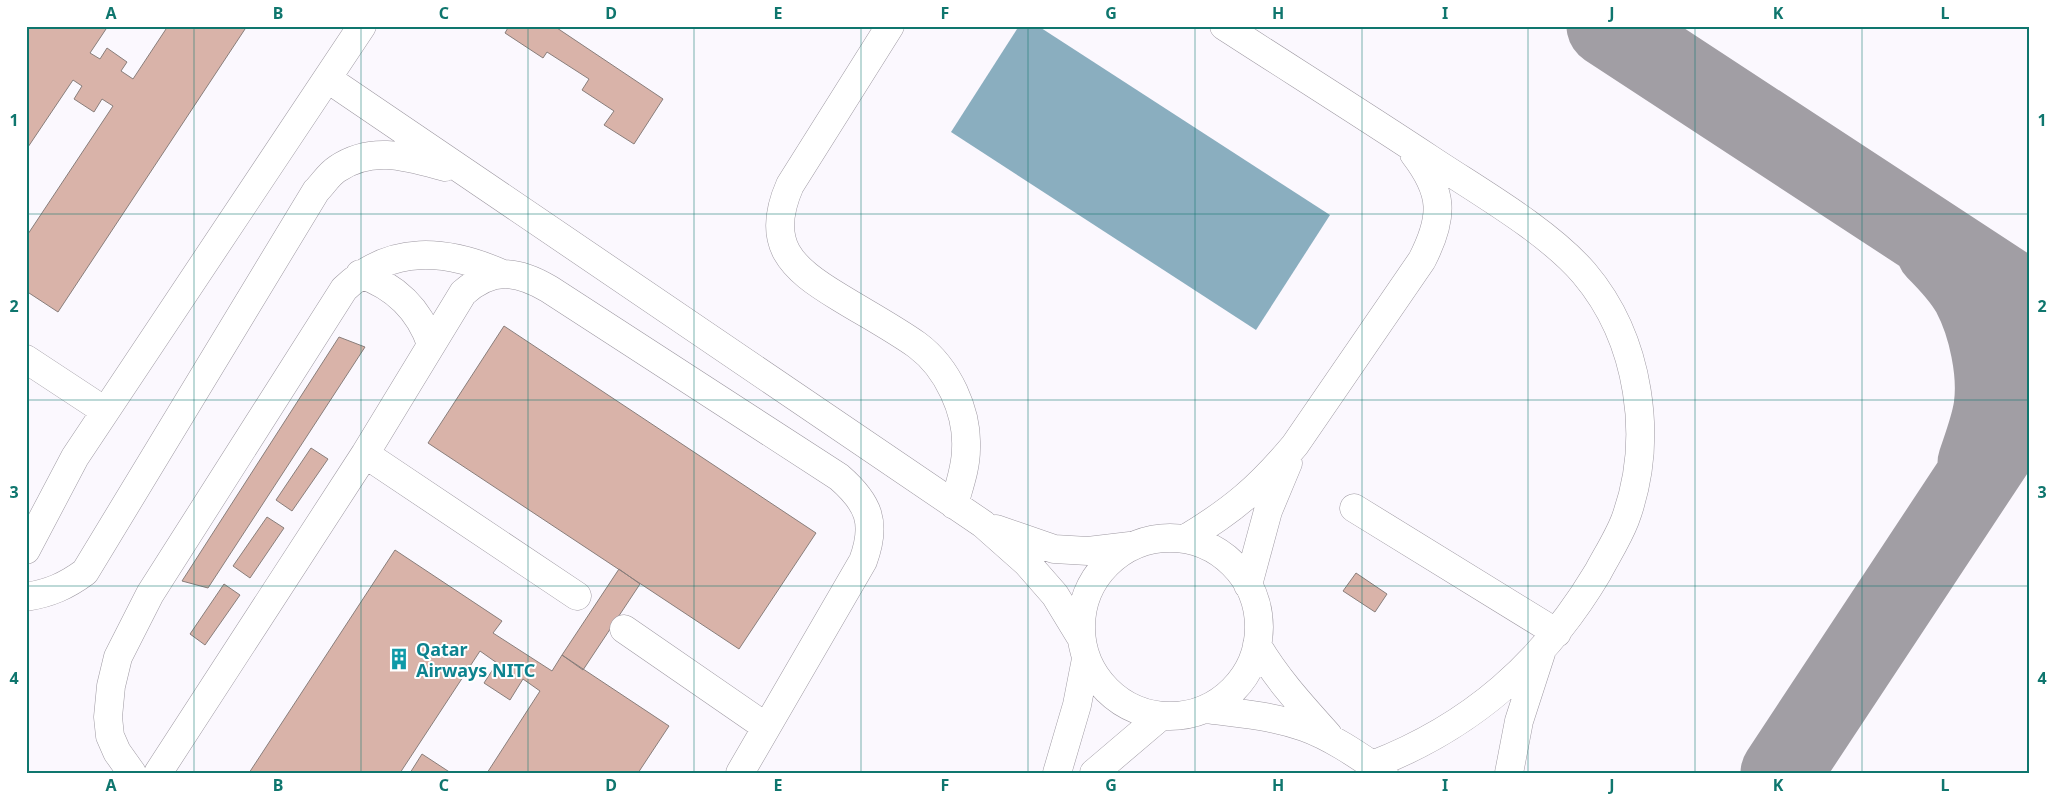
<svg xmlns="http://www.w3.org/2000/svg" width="2056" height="799" viewBox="0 0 2056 799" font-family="'Noto Sans',sans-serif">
	<rect width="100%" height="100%" fill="#fbf8fe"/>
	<!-- water -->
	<path fill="#8aaebf" d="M1019,26H1038L1330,215L1256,330L951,132Z"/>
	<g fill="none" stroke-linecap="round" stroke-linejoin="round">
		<!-- taxiway -->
		<path stroke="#a19ea4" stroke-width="81" d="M1607,26L2030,303
			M1936,249C1949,262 1963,277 1972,293C1989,325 1999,373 1994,408C1991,427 1984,445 1978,463
			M1781,773L2030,396"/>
	</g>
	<!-- building -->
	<path fill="#d9b3a9" stroke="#897e7b" d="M26,26H108L90,53L100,59L107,48L127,62L121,71L133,79L168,26H247L58,312L26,291V237L113,106L102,99L94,112L74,99L82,86L73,80L26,150Z
		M509,26H554L663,99L634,144L604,125L614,111L582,90L589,79L547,52L543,58L505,33Z
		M504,326L816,533L739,649L428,443Z
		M339,337L365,347L208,588L182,581Z
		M311,448L328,459L292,511L276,500Z
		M267,517L284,528L250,578L233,566Z
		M395,550L502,621L493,633L552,671L562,655L669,726L638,773H487L540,691L523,679L510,700L484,683L497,663L480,651L400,773H249Z
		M619,569L640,584L583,670L562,655Z
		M1356,573L1387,594L1375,612L1343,591Z
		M224,584L240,595L205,645L190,634Z
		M422,754L451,773H410Z"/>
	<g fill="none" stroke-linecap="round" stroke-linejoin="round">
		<!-- minor casing -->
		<g stroke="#9e99a2" stroke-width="29">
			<path id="minor" d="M890,26L790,185C764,244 791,268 839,297C865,313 893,328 917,345C948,368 968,412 966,449C966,468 959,486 954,505
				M1224,26C1292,70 1362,114 1430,159C1478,191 1547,230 1584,273C1640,339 1655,439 1625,520C1618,538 1607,555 1598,572C1544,663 1471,727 1372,765
				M328,79L983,524L1027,563L1055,595L1080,636
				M360,274C395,286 419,309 431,344
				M26,359L105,411
				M365,454L577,596
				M1354,508L1557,633
				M996,529L1054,549L1088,551L1130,546
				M1081 627a89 89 0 1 1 178 0a89 89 0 1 1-178 0Z
				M1185,539C1233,510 1259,488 1295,445L1422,260C1444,217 1444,193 1414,154
				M26,550L75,457L362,26
				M1248,585L1268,511L1288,463
				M26,597C50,593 66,586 85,572L316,191C323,184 329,174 337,169C372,145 408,157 445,167
				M624,629L766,727
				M1257,645C1277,679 1302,706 1328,735
				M1206,709C1239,713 1272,716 1304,727C1332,737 1359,756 1384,773
				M132,773L117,752L110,736L108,717L111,686L118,657L150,594L344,289C391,244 446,249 503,274
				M158,773L365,454L463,293C492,267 517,270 549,289L839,477C869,503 877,523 863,561L740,773
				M1057,773L1077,705L1086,659
				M1094,773L1161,716
				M1509,773L1519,721L1542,650"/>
		</g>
		<!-- minor -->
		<use href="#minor" stroke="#fff" stroke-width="28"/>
	</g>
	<!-- grid -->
	<path fill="none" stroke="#0f766e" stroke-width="1" stroke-opacity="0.55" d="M194,26V773M361,26V773M528,26V773M694,26V773M861,26V773M1028,26V773M1195,26V773M1362,26V773M1528,26V773M1695,26V773M1862,26V773M26,214H2030M26,400H2030M26,586H2030"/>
	<!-- icons -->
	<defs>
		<g id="building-bare" transform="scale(1.725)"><path d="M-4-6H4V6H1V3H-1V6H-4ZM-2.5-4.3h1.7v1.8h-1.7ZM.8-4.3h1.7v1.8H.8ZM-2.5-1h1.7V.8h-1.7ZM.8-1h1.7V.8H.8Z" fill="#0f9aa8" stroke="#fff" stroke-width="2.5" paint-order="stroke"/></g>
	</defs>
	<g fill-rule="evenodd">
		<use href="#building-bare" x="399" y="659"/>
	</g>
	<g text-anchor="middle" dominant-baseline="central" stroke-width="4" stroke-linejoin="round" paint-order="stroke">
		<!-- culture labels -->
		<g font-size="18" font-weight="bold" fill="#0d838f" stroke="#fff" text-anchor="start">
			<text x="416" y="649">Qatar<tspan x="416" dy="21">Airways NITC</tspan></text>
		</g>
	</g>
	<!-- border -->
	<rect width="2056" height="799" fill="none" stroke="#ffffff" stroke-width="55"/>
	<rect x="28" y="28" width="2000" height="744" fill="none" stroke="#0f766e" stroke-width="2"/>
	<g font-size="16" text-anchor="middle" font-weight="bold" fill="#0f766e">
		<text x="111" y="19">A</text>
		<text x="278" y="19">B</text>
		<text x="444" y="19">C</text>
		<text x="611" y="19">D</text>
		<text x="778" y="19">E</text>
		<text x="945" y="19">F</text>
		<text x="1111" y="19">G</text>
		<text x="1278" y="19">H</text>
		<text x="1445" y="19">I</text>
		<text x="1612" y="19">J</text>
		<text x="1778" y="19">K</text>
		<text x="1945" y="19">L</text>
		<text x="14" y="126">1</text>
		<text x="2042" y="126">1</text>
		<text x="14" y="312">2</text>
		<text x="2042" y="312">2</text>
		<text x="14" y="498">3</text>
		<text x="2042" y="498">3</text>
		<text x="14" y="684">4</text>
		<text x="2042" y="684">4</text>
		<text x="111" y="791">A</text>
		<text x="278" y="791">B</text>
		<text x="444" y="791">C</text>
		<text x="611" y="791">D</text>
		<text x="778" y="791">E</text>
		<text x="945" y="791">F</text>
		<text x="1111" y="791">G</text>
		<text x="1278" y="791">H</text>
		<text x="1445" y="791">I</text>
		<text x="1612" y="791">J</text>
		<text x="1778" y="791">K</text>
		<text x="1945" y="791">L</text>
	</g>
</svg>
